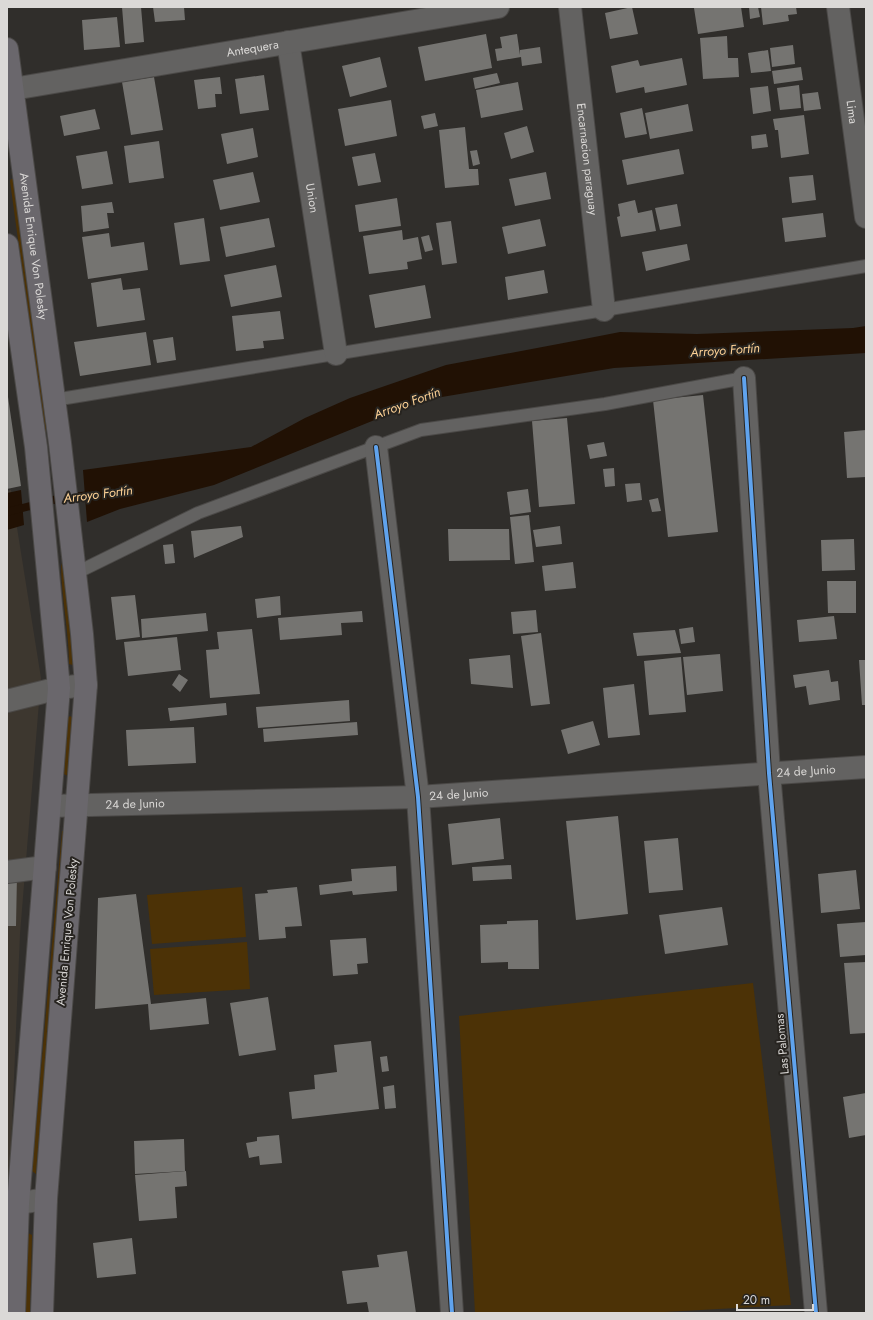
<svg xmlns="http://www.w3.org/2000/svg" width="873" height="1320" viewBox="0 0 873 1320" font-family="Jost,sans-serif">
	<rect width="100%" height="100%" fill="#302e2b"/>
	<!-- built -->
	<path fill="#3d372f" d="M11,490L41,678L20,934L7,1245V491Z"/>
	<!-- green -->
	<path fill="#4c3206" d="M11,179H14L47,418L45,437L10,181Z
		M61,563L66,580L73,665L69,664C69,630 61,597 61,563Z
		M70,716L73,718L68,776L64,774L68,718Z
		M62,831H64L36,1174L32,1171Z
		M242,887L246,937L152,944L147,895Z
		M247,942L250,989L154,995L150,949Z
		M753,983L791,1305L646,1313H475L459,1016Z
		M28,1233L32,1235L30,1313H24L27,1235Z"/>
	<!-- water -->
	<path fill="#211104" d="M866,326V353L614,368L424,400L214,485L120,509L87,522L83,470L251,447L305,418L350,398L446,365L574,341L620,332L697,334L853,328Z
		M21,490L24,525L7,530V493Z"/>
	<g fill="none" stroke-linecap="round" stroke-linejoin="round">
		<!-- stream -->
		<path stroke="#211104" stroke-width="8" d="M7,512L53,500L96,494"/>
	</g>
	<!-- building -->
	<path fill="#757471" d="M122,7H141L144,42L125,44Z
		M153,7H184L185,20L155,22Z
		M632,7L638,34L610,39L605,13Z
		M703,7H741L744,27L698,34L694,8Z
		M749,7H758L760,17L750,19Z
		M761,7H796L797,14L788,15L789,21L763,25Z
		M117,17L120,47L84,50L82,20Z
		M486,34L492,68L425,81L418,47Z
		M517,34L520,55V50L540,47L542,63L522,66L521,57L497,61L495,49L502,48L500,37Z
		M727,36L728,58H738L739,77L703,79L700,38Z
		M793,45L795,64L772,67L770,48Z
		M768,50L771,71L751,73L748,53Z
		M380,57L387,87L350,97L342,66Z
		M682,58L687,85L645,93L644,87L616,93L611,66L638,60L640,66Z
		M801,67L803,80L774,84L772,71Z
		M497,73L500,83L475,89L473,78Z
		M264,75L269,110L240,114L235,79Z
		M154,77L163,130L131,135L122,82Z
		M220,77L222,94H215L216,107L198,109L194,80Z
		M518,82L523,110L481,118L476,90Z
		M799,85L801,108L780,110L777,88Z
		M768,86L771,111L753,114L750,88Z
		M818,92L821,109L804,111L802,94Z
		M391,100L397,136L345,146L338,109Z
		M688,104L693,131L650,139L645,113Z
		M642,108L647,134L625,138L620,113Z
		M95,109L100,129L64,136L60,116Z
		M435,113L438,126L424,129L421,116Z
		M804,115L809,154L781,158L778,130H775L773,119Z
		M527,126L534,152L511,159L504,133Z
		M465,127L469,169H478L479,185L445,188L439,130Z
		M253,128L258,157L227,164L221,134Z
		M766,134L768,147L752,149L751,136Z
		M159,141L164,178L129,183L124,146Z
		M679,149L684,174L627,185L622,160Z
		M477,150L480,164L473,166L470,151Z
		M107,151L113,184L82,189L76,156Z
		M375,153L381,182L358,186L352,157Z
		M253,172L260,202L220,210L213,180Z
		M546,172L551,199L515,206L509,179Z
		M813,175L816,200L792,203L789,177Z
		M397,198L401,226L359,232L355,205Z
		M635,200L638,213L652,210L656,231L621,237L617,217L620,216L618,204Z
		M112,202L114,213H107L109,228L83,232L81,206Z
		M677,204L681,226L660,230L655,208Z
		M823,213L826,237L785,242L782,218Z
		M204,218L210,261L180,265L174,223Z
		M269,218L275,247L226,257L220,227Z
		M540,219L546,246L508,254L502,227Z
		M451,221L457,263L442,265L436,223Z
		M402,230L403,240L418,237L422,259L407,262L408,269L369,274L363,236Z
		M109,233L111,247L144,242L148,270L88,279L82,237Z
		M429,235L433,250L425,252L421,237Z
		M687,244L690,260L646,271L642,252Z
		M276,265L282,297L231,307L224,275Z
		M544,270L548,293L508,300L505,277Z
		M121,278L123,290L140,288L145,320L97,327L91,283Z
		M425,285L431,318L375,328L369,295Z
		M280,311L284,339L263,341L264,348L236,351L232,316Z
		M146,332L151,365L80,376L74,342Z
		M173,337L176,360L157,363L153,340Z
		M7,390L21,486L7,489Z
		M703,395L718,532L668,537L653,400Z
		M567,418L575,504L539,507L532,421Z
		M866,430V477L847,478L844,432Z
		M604,442L607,456L590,459L587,445Z
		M614,468L615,486L605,487L603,469Z
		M640,483L642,500L627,502L625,484Z
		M528,489L531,512L510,515L507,492Z
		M658,498L661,511L652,512L649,500Z
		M529,515L534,562L515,564L510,517Z
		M241,526L243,537L194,558L191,531Z
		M560,526L562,544L536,547L533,530Z
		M448,529H509L510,560L449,561Z
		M854,539L855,570L822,571L821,540Z
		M173,544L175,563L165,564L163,545Z
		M573,562L576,588L545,591L542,566Z
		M827,581H856V613H828Z
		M135,595L140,637L116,640L111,597Z
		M280,596L281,615L257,618L255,599Z
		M536,610L538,632L513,634L511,612Z
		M362,611L363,622L341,623L342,635L280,640L278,618Z
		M206,613L208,631L142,638L141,619Z
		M834,616L837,639L799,642L797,620Z
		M693,627L695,642L681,644L679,629Z
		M252,629L260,694L210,698L206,650L219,649L217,632Z
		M675,630L681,653L637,656L633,633Z
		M541,633L550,704L531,706L521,636Z
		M177,637L181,670L128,676L124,642Z
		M720,654L723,691L687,695L683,657Z
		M510,655L513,688L471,684L469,659Z
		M681,657L686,712L649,715L644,661Z
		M859,660H866V705H862Z
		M829,670L831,682L838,681L840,700L809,705L806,686L795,688L793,675Z
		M179,674L188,680L180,692L172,685Z
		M634,684L640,735L608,738L603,688Z
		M349,700L350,721L258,728L256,707Z
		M226,703L227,715L170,721L168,708Z
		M593,721L600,745L568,754L561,730Z
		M357,722L358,735L264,742L263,729Z
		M194,727L196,763L128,766L126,730Z
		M618,816L628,914L576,920L566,821Z
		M500,818L504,859L452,865L448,824Z
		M678,838L683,890L649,893L644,841Z
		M511,865L512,879L473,881L472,867Z
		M396,866L397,891L353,895L352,891L320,895L319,885L352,881L351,869Z
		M856,870L860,909L821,913L818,874Z
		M7,875H17L16,926H7Z
		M297,887L302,926L285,927L286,938L259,940L255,894L268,893L267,890Z
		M136,894L151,1004L206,998L209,1024L150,1030L148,1004L95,1009L98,898Z
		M722,907L728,945L665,954L659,915Z
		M538,920L539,969H508V962L481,963L480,925L507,924V921Z
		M866,922V955L840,957L837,924Z
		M366,938L368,963L357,964L358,974L333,976L330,940Z
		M866,962V1033L850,1034L844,963Z
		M268,997L276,1050L239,1056L230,1003Z
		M371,1041L379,1109L292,1119L289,1092L315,1089L314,1075L337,1072L334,1045Z
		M387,1056L389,1071L382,1072L380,1057Z
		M394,1085L396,1108L385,1109L383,1087Z
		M866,1093V1135L849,1138L843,1097Z
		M279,1135L282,1163L260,1165L259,1156L249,1158L246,1143L257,1141V1137Z
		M184,1139L185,1171L135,1174L134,1141Z
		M186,1171L187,1186L175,1187L177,1218L139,1221L135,1175Z
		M132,1238L136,1274L97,1278L93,1243Z
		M407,1251L416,1313H369L367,1302L347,1304L342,1271L379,1267L377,1255Z"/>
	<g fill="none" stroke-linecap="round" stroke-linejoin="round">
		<!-- service casing -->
		<g stroke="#4b4947" stroke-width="14">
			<path id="service" d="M54,400L604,310L866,266
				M74,574L198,513L421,430L605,404L744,378"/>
		</g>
		<!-- minor casing -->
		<g stroke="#4b4947" stroke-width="24">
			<g id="minor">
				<path id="s1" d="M570,7L604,310"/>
				<path id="s2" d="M838,7L866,217"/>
				<path id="s3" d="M288,42L336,354"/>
				<path id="s4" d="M7,90L498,7"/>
				<path d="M744,378L769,773L816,1313"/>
				<path d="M376,447L418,797L452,1313"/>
				<path d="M7,701L59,688L86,685"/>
				<path id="s5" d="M50,806L418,797L866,767"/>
				<path d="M7,872L45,867"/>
			</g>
		</g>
		<!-- tertiary casing -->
		<g stroke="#4b4947" stroke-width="24">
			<path id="tertiary" d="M7,1205L46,1199"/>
		</g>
		<!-- primary casing -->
		<g stroke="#4b4947" stroke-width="24">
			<g id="primary">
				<path id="s6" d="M7,49L60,443L82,634L86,685L46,1199L42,1313"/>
				<path d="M7,245L36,447L59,688L18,1204L14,1313"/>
			</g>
		</g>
		<!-- service -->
		<use href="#service" stroke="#636261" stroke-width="12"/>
		<!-- minor -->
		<use href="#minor" stroke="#636261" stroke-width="22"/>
		<!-- tertiary -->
		<use href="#tertiary" stroke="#636261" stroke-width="22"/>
		<!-- primary -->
		<use href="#primary" stroke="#6a676c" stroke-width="22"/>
		<!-- cycleway casing -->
		<g stroke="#272420" stroke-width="6">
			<path id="cycleway" d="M744,378L769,773L816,1313
				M376,447L418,797L452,1313"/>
		</g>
		<!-- cycleway -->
		<use href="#cycleway" stroke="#60a3ed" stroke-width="4"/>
	</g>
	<g text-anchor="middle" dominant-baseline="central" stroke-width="4" stroke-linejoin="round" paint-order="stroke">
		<!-- street labels -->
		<g font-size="12" fill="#dbd9d7" stroke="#272420">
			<text stroke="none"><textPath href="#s4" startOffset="249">Antequera</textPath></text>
			<text stroke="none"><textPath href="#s2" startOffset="106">Lima</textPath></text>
			<text stroke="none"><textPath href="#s1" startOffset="153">Encarnacion paraguay</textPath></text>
			<text stroke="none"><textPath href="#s3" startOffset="158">Union</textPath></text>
			<text stroke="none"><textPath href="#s6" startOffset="199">Avenida Enrique Von Polesky</textPath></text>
			<text stroke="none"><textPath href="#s5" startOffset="757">24 de Junio</textPath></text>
			<text stroke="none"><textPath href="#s5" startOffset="409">24 de Junio</textPath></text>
			<text stroke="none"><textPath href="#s5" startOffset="85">24 de Junio</textPath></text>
			<text transform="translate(67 932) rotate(-85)">Avenida Enrique Von Polesky</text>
			<text transform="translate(782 1044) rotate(-95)">Las Palomas</text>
		</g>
		<!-- water labels -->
		<g font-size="13" font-style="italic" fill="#fdd195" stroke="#272420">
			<text transform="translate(725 350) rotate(-4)">Arroyo Fortín</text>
			<text transform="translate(407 403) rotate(-20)">Arroyo Fortín</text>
			<text transform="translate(98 494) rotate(-7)">Arroyo Fortín</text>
		</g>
	</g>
	<!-- border -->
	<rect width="873" height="1320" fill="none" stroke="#dbd9d7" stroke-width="16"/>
	<!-- scale -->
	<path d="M737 1304v6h76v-6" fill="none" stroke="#dbd9d7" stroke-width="2"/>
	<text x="743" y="1304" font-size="12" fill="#dbd9d7" stroke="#272420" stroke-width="3" paint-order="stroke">20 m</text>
</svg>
